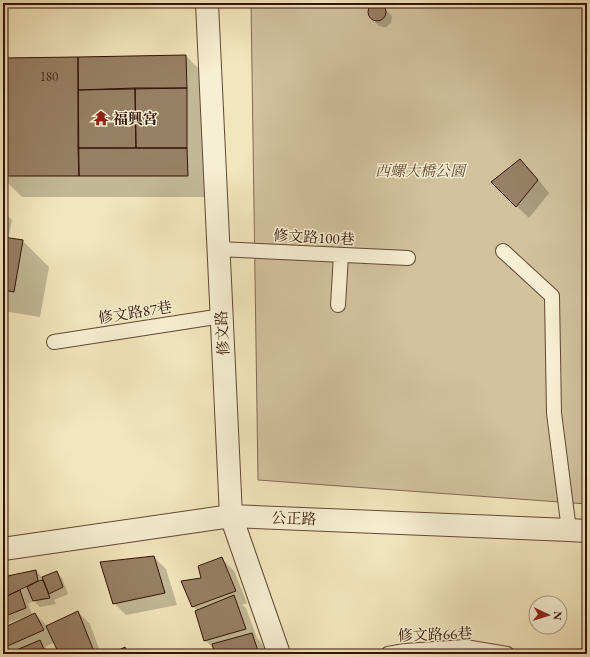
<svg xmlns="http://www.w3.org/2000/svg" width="590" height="657" viewBox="0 0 590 657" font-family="'EB Garamond','Noto Serif TC',serif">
	<rect width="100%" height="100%" fill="#f3e6bd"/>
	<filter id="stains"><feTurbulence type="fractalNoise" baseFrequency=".005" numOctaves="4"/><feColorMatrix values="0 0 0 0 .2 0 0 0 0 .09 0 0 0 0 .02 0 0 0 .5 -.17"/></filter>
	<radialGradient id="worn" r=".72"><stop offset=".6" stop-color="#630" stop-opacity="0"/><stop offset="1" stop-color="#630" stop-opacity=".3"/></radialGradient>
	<!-- green -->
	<path fill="#d2c29e" stroke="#826a52" d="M251,3H587V504L258,480Z"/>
	<!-- shadow -->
	<path fill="#0003" fill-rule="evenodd" d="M375,4L380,5L391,15L392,17L391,23L386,27H384L379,26L369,15V10L372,5Z
		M186,56L207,77L208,197H22L3,178V59Z
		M520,161L532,172L549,193L529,218L492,182Z
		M3,211L12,220L8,239L23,241L49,267L40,317L3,311Z
		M154,557L166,569L177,605L126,615L114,603Z
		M222,559L234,571L247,603L242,605L246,608L257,638L264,646L266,654H216V651L205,640L197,611L193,606L202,579Z
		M36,571L43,578L56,572L62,578L68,594L54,600L56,604L40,607L34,601L28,604L32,614L3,625V578ZM28,585L29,586L20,591L19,590Z
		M78,612L90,624L101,654H60L55,642L45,647L52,654H3V629L35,614L47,626Z"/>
	<!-- building -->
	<path fill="#978065" stroke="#331205" d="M368 12a9 9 0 1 1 18 0a9 9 0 1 1-18 0Z
		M186,55L187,88L78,90V57Z
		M78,57L79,176H3V58Z
		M135,88H187V148H136Z
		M135,88L136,148H78V90Z
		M78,148H187L188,176H79Z
		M520,159L538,180L516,207L491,182Z
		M3,237L23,240L14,292L3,290Z
		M154,556L165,593L113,604L100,562Z
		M222,557L236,591L192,607L181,581L201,578L198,566Z
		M36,570L38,581L3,598V577Z
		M57,571L63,587L49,594L42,577Z
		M43,580L50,598L33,601L27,587L38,581Z
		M20,590L26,608L3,617V598Z
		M234,595L246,629L204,641L195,611Z
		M78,611L95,654H59L46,626Z
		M35,613L44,630L3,648V628Z
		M252,633L259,654H215L212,644Z
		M40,640L46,654H7Z
		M125,647L128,654H111Z"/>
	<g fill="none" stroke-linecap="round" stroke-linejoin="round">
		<!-- service casing -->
		<g stroke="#634733" stroke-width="16">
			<path id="service" d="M218,249L408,258
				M503,251L552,296L554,413L569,530
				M338,305L341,255
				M54,342L222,316
				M388,654L405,651L465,647L507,654"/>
		</g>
		<!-- minor casing -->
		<g stroke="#634733" stroke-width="24">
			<path id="minor" d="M207,3L231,516L279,654
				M3,549L231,516L569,530L587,531"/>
		</g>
		<!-- service -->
		<use href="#service" stroke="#f7efd4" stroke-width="14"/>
		<!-- minor -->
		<use href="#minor" stroke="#f7efd4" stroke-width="22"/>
	</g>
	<!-- icons -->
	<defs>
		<g id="temple-bare" transform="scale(1.2)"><path d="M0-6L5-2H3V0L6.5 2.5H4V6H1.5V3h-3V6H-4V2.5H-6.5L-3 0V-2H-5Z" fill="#8f2418" stroke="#f7efd4" stroke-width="2.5" paint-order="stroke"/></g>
	</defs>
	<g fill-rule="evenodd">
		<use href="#temple-bare" x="101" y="118"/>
	</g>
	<g text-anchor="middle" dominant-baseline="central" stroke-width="3" stroke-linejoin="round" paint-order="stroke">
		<!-- number labels -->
		<g font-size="13" fill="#4c2e1d">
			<text x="49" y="76">180</text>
		</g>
		<!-- poi labels -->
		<g font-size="15" font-weight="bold" fill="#331205" stroke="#f7efd4" text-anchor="start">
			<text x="113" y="118">福興宮</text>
		</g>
		<!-- park labels -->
		<g font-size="15" font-style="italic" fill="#634733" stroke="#f7efd4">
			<text x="420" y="170">西螺大橋公園</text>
		</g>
		<!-- street labels -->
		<g font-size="15" fill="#331205" stroke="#f7efd4">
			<text transform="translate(314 237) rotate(3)">修文路100巷</text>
			<text transform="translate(135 312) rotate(-9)">修文路87巷</text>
			<text transform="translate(222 333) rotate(-93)">修文路</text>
			<text transform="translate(294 518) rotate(2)">公正路</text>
			<text transform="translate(435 634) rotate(-2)">修文路66巷</text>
		</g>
	</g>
	<!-- margin -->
	<rect width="590" height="657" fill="none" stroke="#f3e6bd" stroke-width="16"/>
	<rect x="4" y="4" width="582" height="649" fill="none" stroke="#331205" stroke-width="2"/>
	<rect x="8" y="8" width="574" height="641" fill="none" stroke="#331205"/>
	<!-- north arrow -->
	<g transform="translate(548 615) rotate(94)"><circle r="19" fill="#f7efd4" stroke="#a99781"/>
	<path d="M0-3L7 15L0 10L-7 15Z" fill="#8f2418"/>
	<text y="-6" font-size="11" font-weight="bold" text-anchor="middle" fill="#331205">N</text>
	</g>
	<rect width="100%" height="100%" filter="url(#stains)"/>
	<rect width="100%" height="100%" fill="url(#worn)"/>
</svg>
